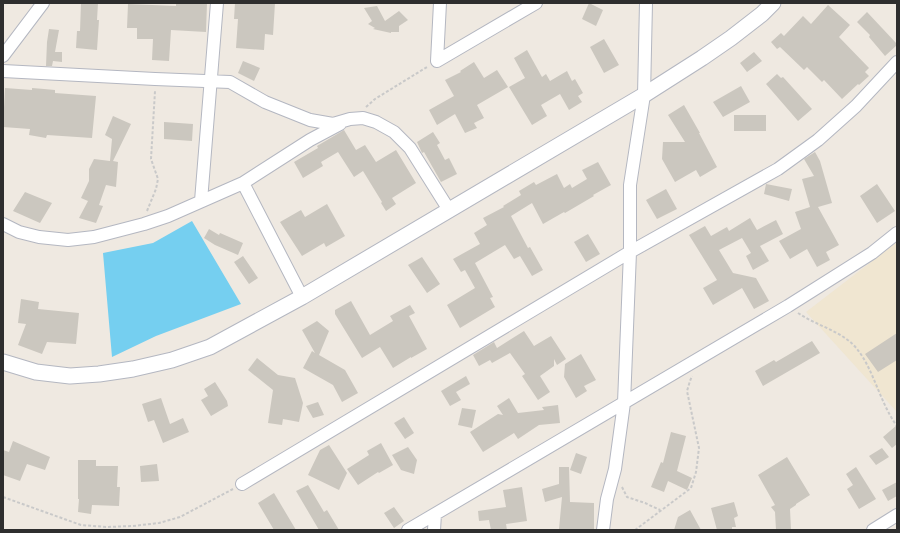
<svg xmlns="http://www.w3.org/2000/svg" width="900" height="533" viewBox="0 0 900 533" font-family="'Noto Sans',sans-serif">
	<rect width="100%" height="100%" fill="#efe9e1"/>
	<!-- education -->
	<path fill="#f0e6d1" d="M897,242V412L806,312Z"/>
	<!-- water -->
	<path fill="#75cff0" d="M192,221L241,304L156,336L112,357L103,253L153,243Z"/>
	<!-- building -->
	<path fill="#cbc7bf" d="M81,3H98L97,20H99L97,50L76,48L77,31H80Z
		M176,3H207L206,32L171,30L169,61L152,60L153,39H137V28H127L128,4L176,6Z
		M235,3H275L273,35L265,34L264,50L236,48L238,19H234Z
		M589,3L603,10L596,26L582,19Z
		M828,5L850,25L839,37L869,68L865,72L869,76L859,85L858,84L842,99L824,80L822,82L807,67L804,70L780,47L777,49L771,42L781,33L784,36L803,16L811,24Z
		M377,6L385,21L399,11L408,20L399,26V32H391V33L373,29L375,28L368,24L372,21L364,8Z
		M867,12L897,44V45L885,56L869,37L870,35L857,22Z
		M49,29L59,30L55,52H62V62L53,61L52,66H46L47,42Z
		M604,39L619,65L604,73L590,47Z
		M527,50L542,77L546,74L550,81L567,71L572,81L575,79L583,93L578,96L582,102L569,110L560,94L541,105L547,116L532,125L509,87L525,78L514,58Z
		M754,52L762,61L747,72L740,63Z
		M243,61L260,68L254,81L238,73Z
		M474,62L484,78L497,70L508,87L477,105L484,118L474,123L477,128L465,133L455,114L437,125L429,110L454,96L445,80L461,72L460,71Z
		M777,74L781,78L783,77L812,109L798,121L766,84Z
		M741,86L750,102L723,117L713,102Z
		M5,88L32,90V88L44,89L55,90V93L96,96L92,138L47,135L46,138L29,135L30,129L3,127Z
		M684,105L700,133H699L717,167L700,177L696,170L675,182L662,159L663,142H685L668,115Z
		M734,115H766V131H734Z
		M113,116L131,124L113,161L118,162L116,187L106,185L99,205L103,206L96,223L79,218L88,201L81,198L89,181V169L94,159L110,161L112,139L105,135Z
		M164,122L193,124L192,141L164,139Z
		M344,130L356,150L365,145L376,162L396,150L416,183L392,198L396,204L386,211L381,203L382,202L363,171L354,177L338,152L321,162L323,166L303,178L294,162L318,148L317,146Z
		M433,132L440,143L437,145L445,160L449,158L457,174L441,182L424,152L422,153L417,142Z
		M815,152L820,161L832,203L818,207L839,245L826,252L830,260L817,267L807,249L790,259L779,241L801,229L795,212L810,207L802,179L814,176L804,159Z
		M598,162L611,185L593,195L594,196L565,213L564,212L543,224L532,203L511,216L528,248L530,247L543,270L532,276L520,256L514,259L505,245L475,263L493,297L490,298L495,307L460,328L447,305L475,288L465,270L461,272L453,259L480,244L474,233L487,225L483,218L504,207L503,206L521,195L519,191L534,182L536,185L557,174L564,188L570,184L572,188L587,179L582,170Z
		M766,184L792,189L789,201L764,194Z
		M877,184L895,211L877,223L860,196Z
		M666,189L677,209L657,219L646,200Z
		M25,192L52,203L40,223L13,211Z
		M327,204L345,236L326,247L324,243L302,256L280,222L301,210L305,217Z
		M750,218L757,230L776,220L783,234L760,246L769,261L753,270L746,256L751,253L742,238L719,250L733,273L756,278L769,301L754,309L742,288L713,305L703,288L717,280L689,235L705,226L711,236L727,227L729,231Z
		M209,229L219,235L220,233L243,243L238,255L215,245L204,238Z
		M588,234L600,254L586,262L574,242Z
		M243,256L258,278L249,284L234,262Z
		M422,257L440,284L427,293L408,265Z
		M21,299L39,302L38,309L79,313L76,344L47,342L42,354L18,345L26,324L18,323Z
		M351,301L370,335L393,321L390,316L410,305L415,313L409,316L427,349L411,358V357L393,368L380,347L362,358L335,314V310Z
		M317,321L329,331L319,355L345,370L358,393L342,402L333,385L303,368L312,351L315,353L302,330Z
		M524,331L534,346L551,336L566,359L557,365L554,359V366L540,376L550,392L538,400L522,376L525,374L510,353L492,363L490,360L479,366L473,355L494,342L497,348Z
		M897,333V360L878,372L865,354Z
		M812,341L820,353L763,386L755,371L774,360L776,362Z
		M581,354L596,380L584,386L587,391L576,398L564,377L565,364Z
		M257,358L278,375L295,378L303,403L299,422L283,419L282,425L268,423L273,390L248,370Z
		M466,376L470,384L456,392L461,400L450,406L441,391Z
		M215,382L227,401L228,406L211,416L201,400L208,396L204,389Z
		M161,398L170,424L183,418L189,432L163,443L154,420L148,422L142,404Z
		M509,398L518,413L544,410L542,407L558,405L560,423L539,425L518,439L514,433L483,452L470,432L498,414L503,415L497,406Z
		M318,402L324,415L313,418L306,406Z
		M462,408L476,410L472,428L458,425Z
		M404,417L414,433L405,439L394,423Z
		M897,425V444L892,448L883,437Z
		M671,432L686,436L677,471L692,478L687,490L668,481L664,492L651,487L661,462L663,463Z
		M13,441L50,457L45,470L27,464L20,481L3,475V450L9,452Z
		M381,443L393,465L379,473L378,472L358,485L347,469L369,455L367,451Z
		M329,445L347,473L339,490L308,475L320,450Z
		M408,447L417,460L414,474L401,470L392,455Z
		M882,448L889,457L876,465L869,456Z
		M576,453L587,457L581,474L570,470Z
		M787,457L810,495L796,504V505L790,509L791,530H776L775,512L771,507L775,505L758,475Z
		M78,460H96V466H118L117,487H120L119,506L92,505L91,514L78,512L79,499H78Z
		M157,464L159,481L141,482L140,466Z
		M559,467H569L570,502L594,503V530L559,529L562,497L545,502L542,489L559,484Z
		M856,467L876,499L859,509L847,489L853,485L846,474Z
		M897,482V496L888,501L882,490Z
		M308,485L324,512L327,510L339,530H319L296,491Z
		M522,487L527,521L506,524L507,530H491L489,520L479,521L478,511L506,507L503,490Z
		M274,493L296,530H274L258,503Z
		M734,502L738,516L734,518L736,527H732V530H717L711,508Z
		M394,507L404,521L394,528L384,513Z
		M690,510L701,530H674L678,517Z"/>
	<g fill="none" stroke-linecap="round" stroke-linejoin="round">
		<!-- minor casing -->
		<g stroke="#b4b7c1" stroke-width="14">
			<path id="minor" d="M3,56L43,3
				M437,61L536,3
				M437,61L440,3
				M3,71L155,79L230,82L265,102L310,120L333,124L350,119L363,118L376,122L394,132L410,148L449,210
				M243,183L302,297
				M201,201L217,3
				M3,224L19,232L39,237L68,240L94,237L144,224L168,216L243,183L310,140L340,124
				M242,484L630,252L778,169L818,140L856,106L897,62
				M408,530L788,306L872,253L897,233
				M434,530L435,514
				M603,530L607,499L615,469L624,403L630,252V185L644,95L646,3
				M873,530L897,515"/>
		</g>
		<!-- tertiary casing -->
		<g stroke="#b4b7c1" stroke-width="17">
			<path id="tertiary" d="M3,362L36,372L70,376L99,374L133,369L172,360L210,347L302,297L644,95L702,58L731,38L762,14L773,3"/>
		</g>
		<!-- path -->
		<path stroke="#c9c9c9" stroke-width="2" stroke-dasharray="3 2" stroke-linecap="butt" d="M366,107L375,99L427,67
			M147,211L156,189L158,179L151,159L155,91
			M798,313C814,324 834,329 849,341C872,359 878,401 897,426
			M622,487L627,497L645,503L660,510
			M3,497L81,525L106,527L133,526L159,523L180,517L233,489
			M635,530L691,488L696,472L699,448L687,391L690,381L692,376"/>
		<!-- minor -->
		<use href="#minor" stroke="#fff" stroke-width="12"/>
		<!-- tertiary -->
		<use href="#tertiary" stroke="#fff" stroke-width="15"/>
	</g>
	<!-- border -->
	<rect width="900" height="533" fill="none" stroke="#2e2e2e" stroke-width="8"/>
</svg>
